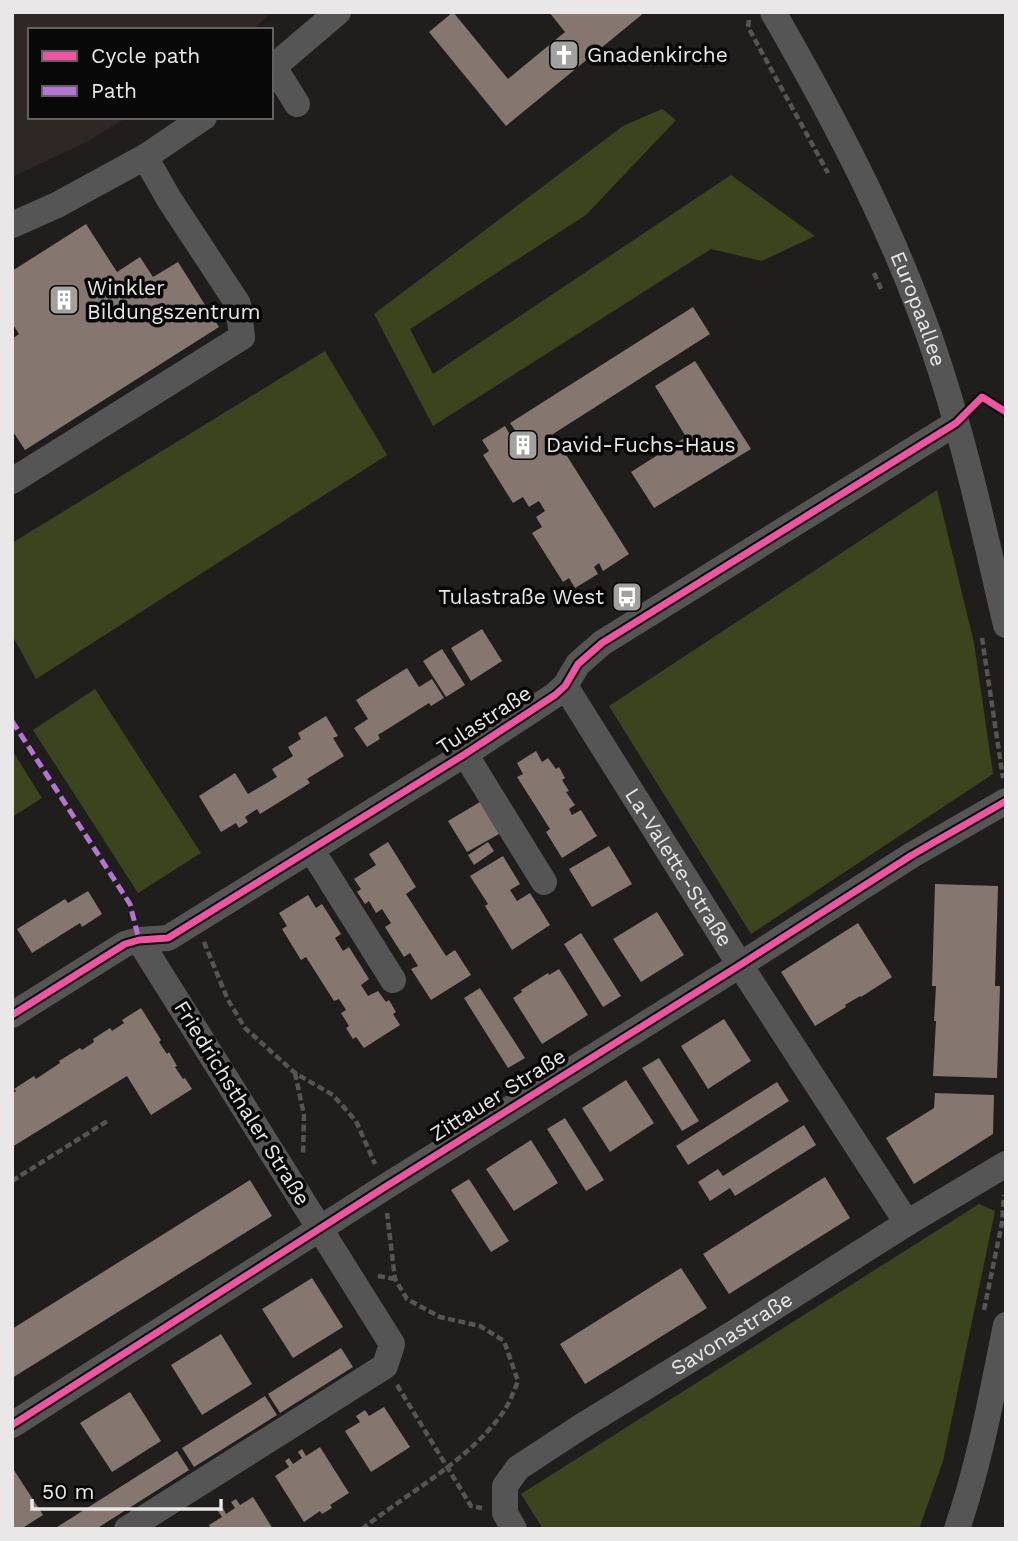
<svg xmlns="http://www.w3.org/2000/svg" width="1018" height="1541" viewBox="0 0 1018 1541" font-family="'Work Sans',sans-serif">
	<rect width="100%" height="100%" fill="#1f1e1d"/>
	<!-- built -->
	<path fill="#2e2724" d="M12,12h260l-19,18h-223v87h97l-38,24 -77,36z"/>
	<!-- green -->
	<path fill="#3c441e" d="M662,109l14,11 -90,95 -176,114 23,45 298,-199 84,61 -53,25 -51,-12 -278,177 -59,-112 249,-188z
		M325,351l62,104 -351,224 -24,-44v-92z
		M937,490l37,153 19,131 -242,160 -142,-228z
		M95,689l106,164 -63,40 -105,-163z
		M12,750l30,48 -30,19z
		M979,1204l16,7 -52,250 -24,68h-376l-22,-35z"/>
	<!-- building -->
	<path fill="#857770" d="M453,12l55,67 57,-47 -16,-20h96l-139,114 -77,-94z
		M86,224l31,48 23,-15 13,20 25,-15 41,65 -194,123 -13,-20v-91l7,-5 -7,-11v-52z
		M693,307l17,27 -157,100 76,120 -26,17 -4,-8 -5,4 4,7 -23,14 -6,-10 -6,4 -31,-49 10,-6 -6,-10 9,-6 -6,-10 -10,6 -6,-10 -10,6 -30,-48 6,-4 -7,-11 23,-14 4,7 6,-3 -5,-7z
		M695,361l56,88 -97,59 -23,-36 55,-35 -31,-51z
		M482,629l20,32 -31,20 -20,-33z
		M442,649l23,36 -19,12 -23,-36z
		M407,668l12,19 13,-8 12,19 -13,8 -2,-3 -51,32 2,4 -13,8 -13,-19 14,-9 -12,-19z
		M326,716l12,20 -5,2 11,18 -37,23 3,4 -50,31 -3,-5 -12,8 3,5 -9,6 -3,-5 -15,9 -22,-36 36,-23 13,21 29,-17 -5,-8 21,-13 -5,-9 13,-8 -3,-6z
		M536,751l6,11 6,-4 8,11 3,-2 6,11 -3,2 7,11 -3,1 9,13 -6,4 3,6 9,-5 16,26 -35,22 -16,-26 4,-3 -33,-52 6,-3 -6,-11z
		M480,802l19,32 -32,18 -19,-31z
		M388,842l28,45 -10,7 40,62 9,-6 16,25 -40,25 -20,-31 7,-3 -8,-13 -6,4 -19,-30 6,-4 -9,-14 -6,4 -7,-12 -4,3 -8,-12 4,-3 -7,-10 22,-14 -7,-11z
		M488,842l6,9 -20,14 -6,-10z
		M609,846l23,38 -40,23 -23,-38z
		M503,856l17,28 -10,6 7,11 13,-8 20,32 -38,25 -27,-44 3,-2 -18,-28z
		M935,884l63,2 -3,100h5l-3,92 -64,-2 3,-55h-2l2,-35h-4z
		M88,891l14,23 -20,13 -2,-4 -48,30 -15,-24 48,-30 3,4z
		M308,895l8,13 6,-4 19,30 -6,4 8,13 6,-4 20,32 -8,6 7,11 10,-5 8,11 3,-2 7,12 -3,2 7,11 -36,23 -8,-11 -3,2 -7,-11 3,-2 -8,-13 5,-3 -7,-11 -5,2 -28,-44 -5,3 -19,-31 5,-3 -8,-13z
		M657,912l27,43 -43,27 -28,-43z
		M858,923l34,54 -31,20 -1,-1 -15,9 1,2 -31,19 -34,-54z
		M581,933l40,63 -18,11 -39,-63z
		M559,969l29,46 -46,29 -29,-46 9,-6 -1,-2 27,-17 1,2z
		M480,988l45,70 -17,10 -44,-70z
		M141,1008l20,32 -2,2 8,12 2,-2 8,14 -2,1 8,12 2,-1 7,11 -41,26 -24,-39 -115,71v-53l4,-3 -2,-2 20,-13 2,3 24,-16 -1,-2 21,-13 2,2 12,-8 -1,-3 17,-11 2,3 12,-8 -2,-3z
		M724,1019l27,42 -43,28 -27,-43z
		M659,1058l40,63 -17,10 -40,-63z
		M626,1080l28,43 -44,29 -28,-44z
		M777,1082l12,19 -101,64 -12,-19z
		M935,1093l59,2 -1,39 -79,50 -28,-46 48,-30z
		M565,1118l39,62 -18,11 -39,-62z
		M804,1125l12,20 -81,51 -5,-8 -20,13 -12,-19 20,-13 5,7z
		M531,1140l27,43 -44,28 -28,-42z
		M825,1177l25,41 -121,76 -26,-40z
		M469,1179l40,62 -18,11 -40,-62z
		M250,1180l22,36 -260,162v-49z
		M681,1268l26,40 -122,76 -25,-40z
		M312,1278l31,49 -50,31 -31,-49z
		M221,1334l31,50 -50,31 -31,-50z
		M341,1348l12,19 -73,46 -12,-19z
		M130,1392l31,49 -49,31 -32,-49z
		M265,1396l12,19 -83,52 -12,-19z
		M384,1407l26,40 -39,25 -26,-41 15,-9 -4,-6 9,-6 4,6z
		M320,1447l29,46 -19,12 2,3 -10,6 -2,-3 -16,11 -29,-46 14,-9 -4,-6 4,-3 4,6 9,-6 -4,-6 4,-3 4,7z
		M177,1451l12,19 -93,59h-42z
		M12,1467l31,48 -22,14h-9z
		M253,1497l20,32h-62l-2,-4 13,-8 -4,-6 5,-3 3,6 9,-6 -4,-6 5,-3 4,6z"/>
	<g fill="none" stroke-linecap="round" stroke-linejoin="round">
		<!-- path -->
		<path stroke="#565554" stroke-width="4.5" stroke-dasharray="7 3.5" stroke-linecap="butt" d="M749,20l-1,7 80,146
			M874,273l8,18
			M982,638l21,140
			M204,942l24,58 17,28 50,45 38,22 23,26 19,43
			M295,1073l9,42 -1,41
			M12,1181l97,-61
			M378,1276l17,3
			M984,1310l18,-87 2,-28
			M397,1385l74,121 11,2
			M362,1529c47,-37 108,-69 142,-118 6,-9 10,-20 14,-30l-14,-40 -24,-15 -40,-9 -33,-18 -12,-20 -8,-66"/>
		<!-- minor -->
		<g stroke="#555" stroke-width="26">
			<path id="s1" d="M773,12c65,113 127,231 167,356 27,84 46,171 66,257"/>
			<path d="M274,67l23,37"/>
			<path d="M271,69l67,-57"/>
			<path d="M12,225l45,-20 88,-48 59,-40"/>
			<path d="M12,481l230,-144 -4,-33 -69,-105 -24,-42"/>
			<path id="s2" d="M565,686l175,279 167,258"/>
			<path d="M465,754l79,128"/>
			<path d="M311,849l82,131"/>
			<path d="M12,1015l113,-71 14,-4 29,-2 297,-184 90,-59 10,-9 13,-22 24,-21 354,-220"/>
			<path d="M12,1425l373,-238 355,-222 172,-110 94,-54"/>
			<path d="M127,1529l258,-163 7,-22 -253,-404"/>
			<path id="s3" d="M514,1529l-9,-16v-27l13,-18 64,-42 155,-95 170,-108 99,-59"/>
			<path d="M957,1529c23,-67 35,-135 49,-204"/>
		</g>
		<!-- quiet -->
		<path stroke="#b673d3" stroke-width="5" stroke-dasharray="10 5" stroke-linecap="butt" d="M12,721l118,183 9,36"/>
		<!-- cycleway casing -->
		<g stroke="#090808" stroke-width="11">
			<path id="cycleway" d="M12,1015l113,-71 14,-4 29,-2 297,-184 90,-59 10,-9 13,-22 24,-21 354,-220 26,-26 24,15
				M12,1425l373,-238 355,-222 172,-110 94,-54"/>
		</g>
		<!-- cycleway -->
		<use href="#cycleway" stroke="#f153a3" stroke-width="7"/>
	</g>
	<!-- icons -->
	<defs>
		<g id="church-square" transform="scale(1.575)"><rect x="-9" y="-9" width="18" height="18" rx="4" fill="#a2a1a0" stroke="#090808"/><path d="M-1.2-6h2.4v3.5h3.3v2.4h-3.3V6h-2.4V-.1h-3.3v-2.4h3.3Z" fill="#fff"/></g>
		<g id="building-square" transform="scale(1.575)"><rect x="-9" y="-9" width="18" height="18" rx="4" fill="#a2a1a0" stroke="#090808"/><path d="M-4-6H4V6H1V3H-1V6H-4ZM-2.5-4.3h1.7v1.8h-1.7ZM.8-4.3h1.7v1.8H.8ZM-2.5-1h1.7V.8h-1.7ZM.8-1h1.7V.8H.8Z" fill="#fff"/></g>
		<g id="bus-square" transform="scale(1.575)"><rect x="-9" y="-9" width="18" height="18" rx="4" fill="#a2a1a0" stroke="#090808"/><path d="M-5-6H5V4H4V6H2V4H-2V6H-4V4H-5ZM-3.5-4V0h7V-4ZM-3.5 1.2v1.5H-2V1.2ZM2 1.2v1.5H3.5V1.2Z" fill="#fff"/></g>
	</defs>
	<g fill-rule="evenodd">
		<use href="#church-square" x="564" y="55"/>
		<use href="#building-square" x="64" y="300"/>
		<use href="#building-square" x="523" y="445"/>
		<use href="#bus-square" x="627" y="597"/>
	</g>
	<g text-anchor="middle" stroke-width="7" stroke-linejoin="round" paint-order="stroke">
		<!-- poi labels -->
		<g font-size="21" fill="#e9e7e7" stroke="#090808" text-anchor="start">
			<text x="587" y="62">Gnadenkirche</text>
			<text x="87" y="295">Winkler<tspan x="87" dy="24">Bildungszentrum</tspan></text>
			<text x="546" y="452">David-Fuchs-Haus</text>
			<text x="604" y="604" text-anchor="end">Tulastraße West</text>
		</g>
		<!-- street labels -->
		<g font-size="21" fill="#e9e7e7" stroke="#090808">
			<text dy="7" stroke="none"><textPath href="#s1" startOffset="331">Europaallee</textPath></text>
			<text transform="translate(484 720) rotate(-33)" y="7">Tulastraße</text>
			<text dy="7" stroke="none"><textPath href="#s2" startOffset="214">La-Valette-Straße</textPath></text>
			<text transform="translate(498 1095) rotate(-32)" y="7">Zittauer Straße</text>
			<text transform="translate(242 1103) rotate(58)" y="7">Friedrichsthaler Straße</text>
			<text dy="7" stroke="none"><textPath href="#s3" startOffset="320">Savonastraße</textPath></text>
		</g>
	</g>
	<!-- border -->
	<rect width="1018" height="1541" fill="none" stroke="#e9e7e7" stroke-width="28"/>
	<!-- legend -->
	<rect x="28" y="28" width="245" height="91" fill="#090808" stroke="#636161" stroke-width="2"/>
	<rect x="42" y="51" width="35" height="10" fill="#f153a3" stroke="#636161" stroke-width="2"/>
	<text x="91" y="63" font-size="21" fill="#e9e7e7">Cycle path</text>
	<rect x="42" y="86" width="35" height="10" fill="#b673d3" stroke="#636161" stroke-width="2"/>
	<text x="91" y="98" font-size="21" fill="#e9e7e7">Path</text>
	<!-- scale -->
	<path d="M32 1499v10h189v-10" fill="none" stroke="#e9e7e7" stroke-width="3.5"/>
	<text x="42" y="1499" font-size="21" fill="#e9e7e7" stroke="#090808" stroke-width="5" paint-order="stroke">50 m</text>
</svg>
